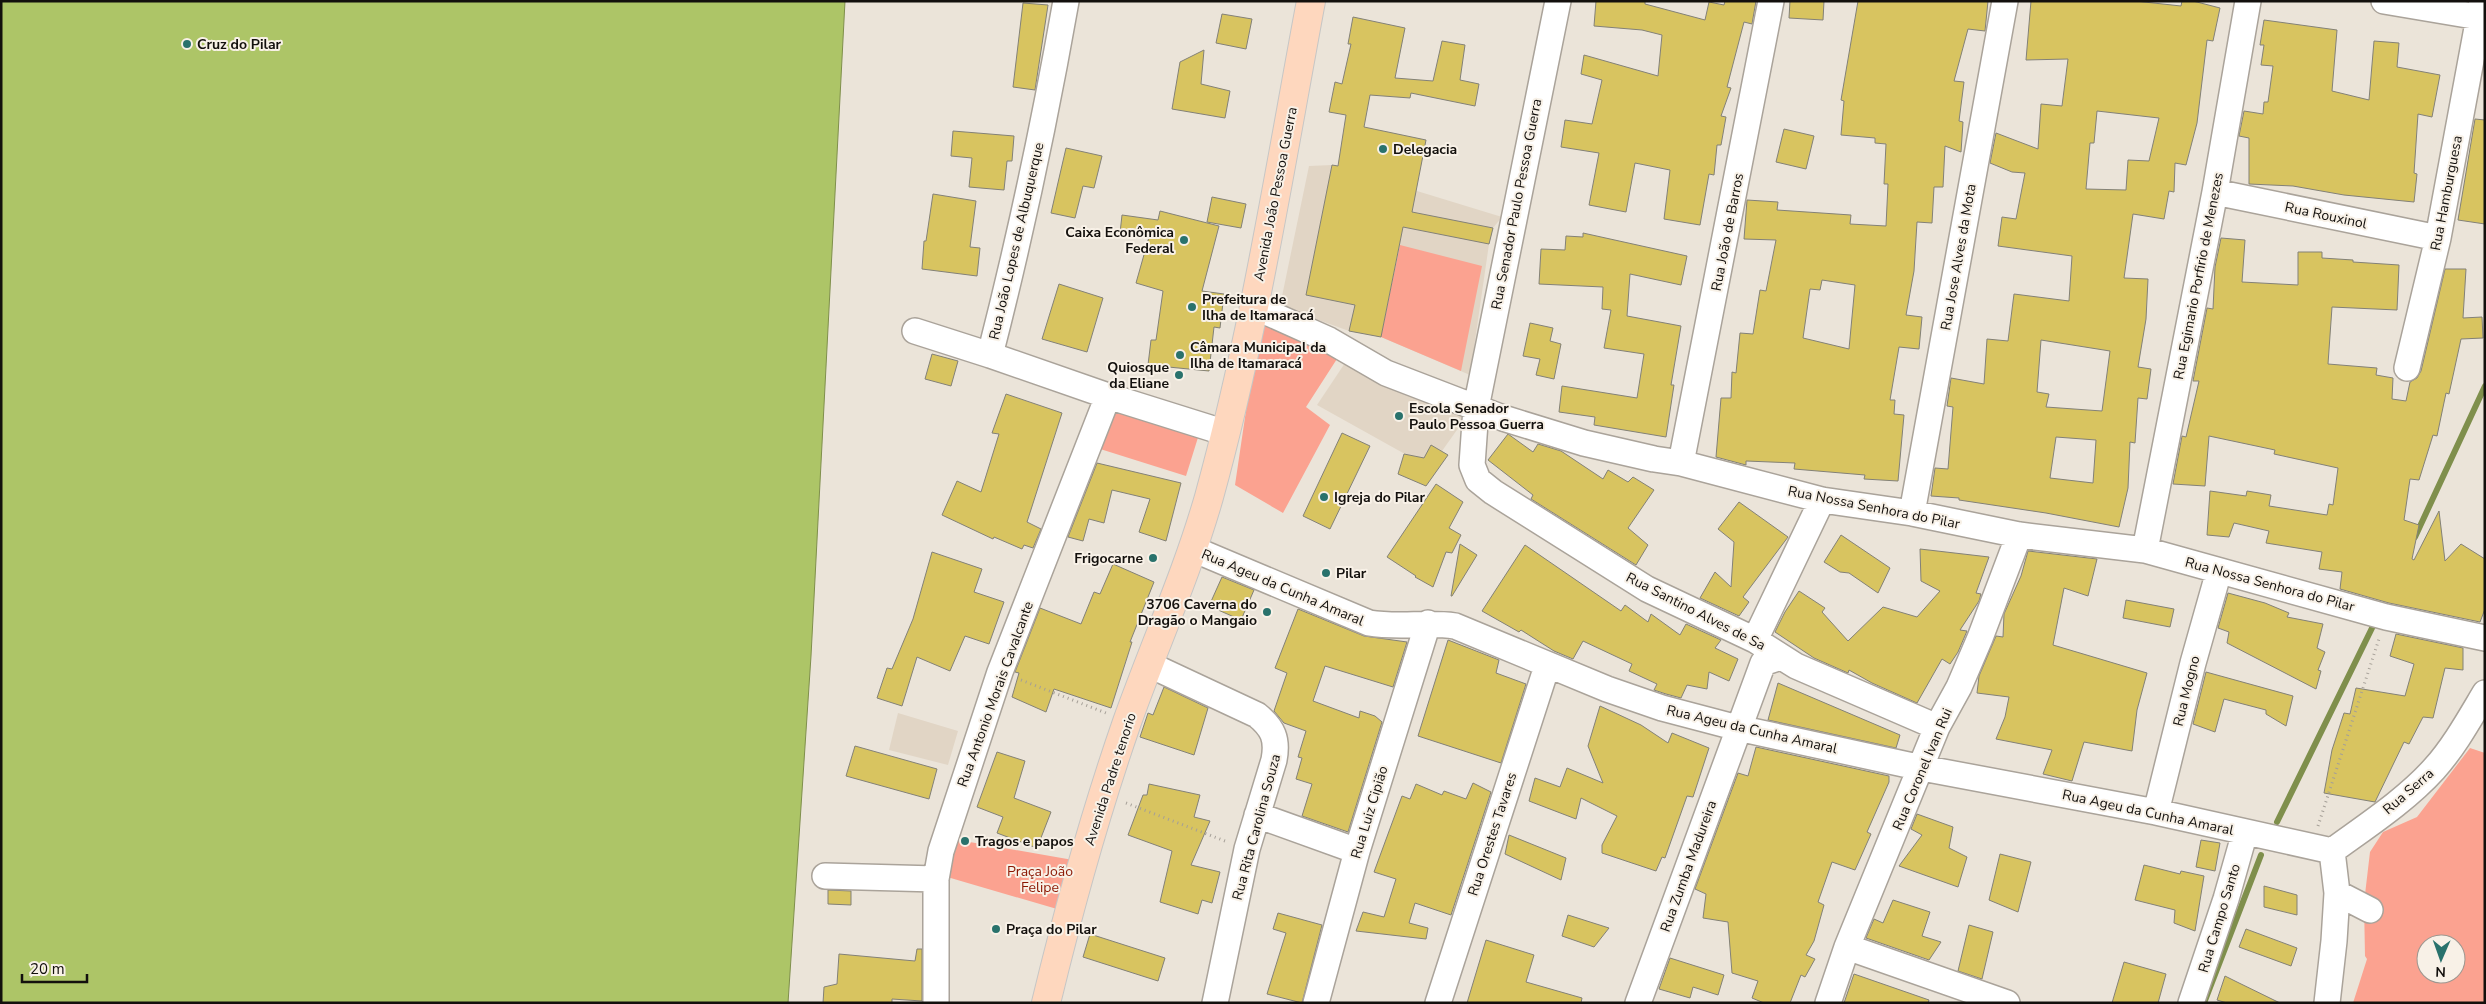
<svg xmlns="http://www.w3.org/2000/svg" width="2486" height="1004" viewBox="0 0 2486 1004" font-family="'Nunito Sans',sans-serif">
	<rect width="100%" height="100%" fill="#ebe4d9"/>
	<!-- built -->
	<path fill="#e1d5c5" d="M1332,165l170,52 -9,11 -4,16 -19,131 -89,-38 -32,-6 -69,-25 29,-140z
		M1353,351l113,41 -7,35 -29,41 -113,-63z
		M898,713l60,18 -10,34 -59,-15z"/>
	<!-- green -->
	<path fill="#fba290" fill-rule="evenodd" d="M1400,245l82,21 -21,105 -80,-34z
		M1260,316l84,32 -38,59 24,18 -47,88 -48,-28z
		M1111,403l89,28 -14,45 -89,-28z
		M2470,748l15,5v250h-132l14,-44 -2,-3 -1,-53 6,-51 13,-20 34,-15zM2426,944h30v30h-30z
		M947,838l126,22 -16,49 -120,-35z"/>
	<!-- water -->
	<path fill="#adc567" stroke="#7f8f4c" d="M1,1h844l-34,655 -23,347h-787z"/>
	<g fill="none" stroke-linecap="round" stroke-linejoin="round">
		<!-- stream -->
		<path stroke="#7f8f4c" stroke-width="6" d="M2415,537l70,-151
			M2277,822l97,-198
			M2204,1003l57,-148"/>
	</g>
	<!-- building -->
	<path fill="#d8c460" stroke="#838177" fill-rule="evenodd" d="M1596,1h49v3l60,16 4,-18 15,3 1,-4h31l-4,23 -8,-2 -17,65 4,1 -10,28 5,1 -5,28h-4l-3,30 -5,-1 -9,51 -36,-6 6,-49 -35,-7 -9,49 -37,-7 10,-52 -38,-6 4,-27 27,4 10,-44 -21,-6 3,-19 74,21 4,-41 -20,-5 -48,-4z
		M1790,1h34l-1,19 -34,-2z
		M1858,1h130l-3,30 -17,-2 -14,52 10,1 -5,39 4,1 -2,30 -16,-6 -2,41h-9l-2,36 -15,-1 -3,49 -8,44 16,2 -3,32 -20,-2 -9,53h5l-1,14 10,1 -6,66 -34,-2 1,-4 -71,-6 1,-6 -49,-2v4l-30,-8 5,-59h10l1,-26 4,1 4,-40 13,1 7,-44 6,1 10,-51 -32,-1 3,-39 31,2 -1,8 74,5 -1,9 36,2 2,-42h-4l2,-40 -11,-1v-5l-34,-3 3,-34 -3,-1zM1822,280l33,5 -6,64 -46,-11 7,-49 10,1z
		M2031,1h104l46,5 1,-5h11l27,7 -7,33 -6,-1 -10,83 -11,42 -11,-2 -1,29 -5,-1 -5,28 -31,-5 -9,64 24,1 -2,40 -8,48 13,2 -4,30 -9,-1 -3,45 -5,-1 -2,46 -9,39 -73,-14 -87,-13v-2l-28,-2 4,-28 13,1 5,-62 -6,-1 4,-28 33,6 3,-45 21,2 6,-47 55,7 3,-45 -74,-10 4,-29 14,2 9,-46 -13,-1 -22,-9 6,-30 42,16 3,-45 21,2 6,-47 -42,1zM2097,111l62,7 -10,43 -21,-1 -2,30 -40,-1 4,-46h4zM2041,340l69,11 -8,60 -56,-4 3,-13 -12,-2zM2056,437l40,3 -3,43 -43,-5z
		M1023,3l25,2 -13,85 -22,-3z
		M1222,14l30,5 -6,30 -30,-6z
		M1353,17l52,11 -10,50 38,3 9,-40 23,4 -5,35 19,4 -4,22 -64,-13 -1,5 -40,-3 -6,32 62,13 -14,72 81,16 -4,16 -86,-17 -22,110 -32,-6 6,-26 -49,-10 26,-130 6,1 8,-51 -17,-3 6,-30 7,2 9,-40h-3z
		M2264,20l73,10 -5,61 37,9 5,-59 25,2 -2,24 43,8 -8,42 -14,-3 -4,59 3,1 -3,28 -70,-7 -51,-9 -44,-2v-46l-10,-2 5,-25 19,3 1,-12h4l5,-36 -12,-1 3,-20h-4z
		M1204,50l-3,34 29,7 -5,27 -53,-9 8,-47z
		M2475,119l10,1v104l-27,-4z
		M1784,129l30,7 -8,33 -30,-7z
		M953,131l61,5 -2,25h-5l-3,29 -35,-3 3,-29 -21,-2z
		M1066,148l36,8 -8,32 -11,-2 -8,32 -24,-5z
		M933,194l43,7 -6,46 10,1 -3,28 -55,-7 2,-28h2z
		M1212,197l34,7 -5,24 -34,-6z
		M1160,211l59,15 -17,65 22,3 -4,34 -6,-1 -5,44 -61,-6 3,-25h5l7,-49 -27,-8 13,-46 -29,-4 2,-18 36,5z
		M1583,233l104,23 -6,29 -51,-11 -3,42 54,10 -10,59h3l-8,52 -72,-12 1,-8 -36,-5 3,-26 75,12 7,-44 -40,-6 7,-38 -9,-1 1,-22 -64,-3 2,-35 24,1 1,-14 17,1z
		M2221,238l24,2 -3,42 56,3v-33h24v6l31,2v2l46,3 -2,45 -65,-3 -4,57 49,4 -1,7 17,3 -1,21 14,2 4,-19 7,-4 4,-7 24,-102h21l-3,49 19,-1 1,21 -22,1 -12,55 -3,-1 -9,43 -4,-1 -14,45 -9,-1 -6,41 15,5 -7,34 2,1 25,-49 6,50 16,-17 24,15v50l-5,13 -91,-19 -49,-14 2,-17 -23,-3 3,-17 -56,-9 3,-12 -35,-8 -5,14 -22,-2 3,-44 36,5 1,-5 24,4 -2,11 58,9 2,-11 4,1 5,-37 -64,-14 1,-4 -66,-14 -4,50 -32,-2 9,-48 4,1 13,-56h-6l14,-73 6,1 2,-42z
		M1059,284l44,14 -16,54 -45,-13z
		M1530,323l23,5 -3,13 11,3 -7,35 -18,-4 4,-16 -17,-3z
		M932,354l26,7 -7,25 -26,-7z
		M1006,394l56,19 -35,109 14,7 -8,19 -9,-3 -2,4 -28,-12 -1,2 -51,-24 15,-34 24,11 18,-58 -7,-1z
		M1342,433l28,13 -40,83 -27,-13z
		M1508,434l25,18 5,-8 23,7 42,28 5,-9 20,12 5,-5 21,13 -26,38 20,17 -12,20 -105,-66 2,-4 -45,-35z
		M1431,445l17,10 -22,31 -28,-12 6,-20 20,4z
		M1097,463l84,20 -15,58 -27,-9 11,-33 -38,-9 -8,33 -15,-4 -6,22 -15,-4z
		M1436,484l27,18 -14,26 12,7 -9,18 -6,-1 -13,35 -18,-10 1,-1 -29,-19z
		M1739,502l49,35 -45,60 6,5 -10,14 -39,-18 15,-26 16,15 3,-45 -16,-13z
		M1841,535l49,33 -12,25 -29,-20 -9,-1 -16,-10z
		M1460,544l17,11 -25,41h-1z
		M1525,545l96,66 4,-6 23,17 3,-8 29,21 6,-11 35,16 -6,8 23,11 -9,22 -20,-9 -2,17 -20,-4 -6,13 -15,-4 -12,-4 3,-6 -28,-13 3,-7 -49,-23 -10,18 -19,-8 -33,-21 -2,2 -37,-21z
		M1920,549l69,8 -13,36 5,1 -2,7 -19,29 7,1 -9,21 -8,12 -8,-5 -25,44 -45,-20 -23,-13 -1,3 -34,-15 -39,-26 10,-20 14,-21 26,17 -3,4 26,29 35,-34 34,10 23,-26 -19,-10z
		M2028,551l69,8 -9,37 -24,-8 -11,57 94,28 -10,37 -5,41 -48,-9 -12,39 -29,-7 9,-24 -56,-11 9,-22 4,-20 -32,-4 2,-17 17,-40 7,1 1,-23 17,-38z
		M932,552l50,17 -8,23 30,10 -15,42 -24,-8 -15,35 -33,-14 -15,49 -25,-8 10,-30 5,1 21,-50z
		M1113,564l41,18 -24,60h2l-21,66 -57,-19 -8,23 -34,-15 7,-24 -4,-1 25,-64 41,16 13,-32 6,2z
		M1222,577l32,13 -13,30 -32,-14z
		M2228,593l37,10 24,10 -2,4 36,7 -6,24 8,4 -7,18 3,1 -5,18 -89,-46 2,-11 -11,-4z
		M2126,600l48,9 -4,18 -47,-9z
		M1298,609l66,27 43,6 -14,45 -68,-21 -12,35 46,17 1,-7 15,5 7,6 -34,110 -46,-16 10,-32 -16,-5 6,-21 -4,-1 8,-26 -22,-8 -10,-12 13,-38 -12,-5z
		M2396,634l67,14v22l-18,-2 -12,50 -10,-1 -14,27 -5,-2 -29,60 -51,-9 8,-43 12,-37 6,1 6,-26 49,8 9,-32 -24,-8z
		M1448,640l51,20 -3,13 30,11 -25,79 -83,-27z
		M2206,672l87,24 -7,30 -20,-12v-4l-42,-11 -9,33 -22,-8z
		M1778,683l122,52 -4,13 -128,-28z
		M1164,687l44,21 -14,47 -54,-18 8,-24 5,2z
		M1600,706l41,19 27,18 4,-10 37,15 -16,49 -6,-1 -22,62 -3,-1 -6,14 -54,-18v-8l15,-29 -36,-18 -5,21 -47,-18 6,-23 25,9 7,-19 36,15 -15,-37z
		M855,746l82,23 -8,30 -83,-23z
		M1756,747l133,29v6l-22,50 4,2 -16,36 -23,-8 -14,40 6,3 -10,36 -8,14 9,4 -10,18 -4,-2 -11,28h-26l-12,-5 6,-17 -26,-8 -4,-51 -25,-4 3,-24 -11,-5 43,-116 10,3z
		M997,752l28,9 -11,37 37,14 -14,36 -40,-15 6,-16 -26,-10z
		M1473,783l18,9 -40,123 -36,-12 -6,20 19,5 -2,11 -70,-8 7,-19 21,5 12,-38 -22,-7 28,-76 8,3 6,-15 26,11 2,-4 22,8z
		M1149,784l51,11 -6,22 16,4 -19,44 29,7 -8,31 -10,-3 -4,14 -38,-12 12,-51 -44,-16 15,-40h4z
		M1917,814l36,13 -4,21 18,9 -9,30 -59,-21 23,-31 -11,-6z
		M1509,835l57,23 -5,22 -56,-26z
		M2201,840l19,3 -5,28 -19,-4z
		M2000,854l31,8 -13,50 -29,-12z
		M2144,865l36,9 1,-3 23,5 -9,55 -21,-8 1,-13 -40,-10z
		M2264,886l33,9v20l-33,-8z
		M828,890l23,1v14l-23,-1z
		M1893,900l37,12 -8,24 19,6 -12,18 -63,-22 8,-19 9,4z
		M1278,913l44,12 -20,78 -35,-9 19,-61 -13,-4z
		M1568,915l41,13 -15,19 -32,-11z
		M1969,925l24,7 -11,47 -24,-8z
		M2246,929l51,19 -6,18 -52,-19z
		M1090,934l75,24 -7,23 -75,-24z
		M1486,940l48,15 -8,27 56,16 -1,5h-114z
		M917,949h5v52l-30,-2v4h-69l1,-16 13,-3 2,-30 76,7z
		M1670,958l54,17 -6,20 -25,-8 -3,11 -31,-9z
		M2124,962l42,12 -8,29h-46z
		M1854,974l75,26 -1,3h-84z
		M2225,976l12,6 43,21h-53l-10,-3z"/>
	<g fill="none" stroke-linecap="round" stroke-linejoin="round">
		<!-- minor casing -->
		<g stroke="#aaa39a" stroke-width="28">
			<path id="minor" d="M1066,1c-21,119 -46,237 -76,354l118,41 118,37
				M1558,1l-82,407 -4,57 6,15 15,12 154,97 108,51 41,26 141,61
				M2384,1l101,17
				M2215,192l223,46
				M1253,306l76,34 57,33 117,45 81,25 70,16 27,4 141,37 90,13 107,22 126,15 241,67 99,21
				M915,331l75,24
				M2407,368l31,-130 44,-237
				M1681,463l90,-462
				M1912,513l93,-512
				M1193,549l176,74c29,5 57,-1 86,3l152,63 55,19 76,20 184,40 234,44 176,39
				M2145,550l70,-358 33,-191
				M1755,640l67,-140
				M1150,665l107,50c16,13 21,24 17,45l-27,89 -32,154
				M2156,812l37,-149 26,-92
				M1257,815l100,36
				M2332,851c34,-25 73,-50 102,-82 20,-22 36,-51 51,-76
				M825,876l111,3
				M2337,893l33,17
				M1847,947l160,56
				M936,1003v-124l5,-28 59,-179 108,-276
				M1316,1003l41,-152 71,-228
				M1438,1003l109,-337
				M1638,1003l125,-340 18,-6
				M1828,1003l19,-56 90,-220 22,-40 21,-49 39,-103
				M2191,1003l35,-104 19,-67
				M2327,1003l7,-62 3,-48 -5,-42"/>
		</g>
		<!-- major casing -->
		<g stroke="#c6c6c5" stroke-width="30">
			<path id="major" d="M1046,1003c23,-95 49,-189 81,-281 27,-76 60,-148 82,-225 45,-163 71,-330 102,-496"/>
		</g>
		<!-- path -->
		<path stroke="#a59f97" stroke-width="3" stroke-dasharray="1 4" stroke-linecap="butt" d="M1021,680l85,33
			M1126,803l99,38
			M2318,826l61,-187"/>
		<!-- minor -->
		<use href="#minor" stroke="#fff" stroke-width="25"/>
		<!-- major -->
		<use href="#major" stroke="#fed7be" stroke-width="28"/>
	</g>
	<!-- markers -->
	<g fill="#29726c" stroke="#f8f1e7" stroke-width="2">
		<circle cx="187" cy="44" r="5"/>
		<circle cx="1383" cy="149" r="5"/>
		<circle cx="1184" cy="240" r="5"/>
		<circle cx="1192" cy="307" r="5"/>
		<circle cx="1180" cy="355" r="5"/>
		<circle cx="1179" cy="375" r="5"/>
		<circle cx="1399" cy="416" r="5"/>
		<circle cx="1324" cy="497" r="5"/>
		<circle cx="1153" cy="558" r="5"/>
		<circle cx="1326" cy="573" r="5"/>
		<circle cx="1267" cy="612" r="5"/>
		<circle cx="965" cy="841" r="5"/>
		<circle cx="996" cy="929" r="5"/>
	</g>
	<g text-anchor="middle" stroke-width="4" stroke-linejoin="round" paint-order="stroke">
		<!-- poi labels -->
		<g font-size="14" font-weight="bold" fill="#13100d" stroke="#f8f1e7" text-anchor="start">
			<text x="197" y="49">Cruz do Pilar</text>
			<text x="1393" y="154">Delegacia</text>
			<text x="1174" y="237" text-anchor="end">Caixa Econômica<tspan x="1174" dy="16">Federal</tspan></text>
			<text x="1202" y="304">Prefeitura de<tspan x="1202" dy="16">Ilha de Itamaracá</tspan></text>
			<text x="1190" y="352">Câmara Municipal da<tspan x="1190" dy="16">Ilha de Itamaracá</tspan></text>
			<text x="1169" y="372" text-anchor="end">Quiosque<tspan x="1169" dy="16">da Eliane</tspan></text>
			<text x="1409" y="413">Escola Senador<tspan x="1409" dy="16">Paulo Pessoa Guerra</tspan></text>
			<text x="1334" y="502">Igreja do Pilar</text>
			<text x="1143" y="563" text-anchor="end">Frigocarne</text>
			<text x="1336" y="578">Pilar</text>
			<text x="1257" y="609" text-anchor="end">3706 Caverna do<tspan x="1257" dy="16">Dragão o Mangaio</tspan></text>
			<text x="975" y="846">Tragos e papos</text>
			<text x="1006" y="934">Praça do Pilar</text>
		</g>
		<!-- street labels -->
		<g font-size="14" fill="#13100d" stroke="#f8f1e7">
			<text transform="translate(2446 193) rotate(-79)" y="5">Rua Hamburguesa</text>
			<text transform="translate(1275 194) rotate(-79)" y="5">Avenida João Pessoa Guerra</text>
			<text transform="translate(1516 204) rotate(-79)" y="5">Rua Senador Paulo Pessoa Guerra</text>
			<text transform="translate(2326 215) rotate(12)" y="5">Rua Rouxinol</text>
			<text transform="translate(1727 232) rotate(-79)" y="5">Rua João de Barros</text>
			<text transform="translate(1016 241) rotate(-77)" y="5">Rua João Lopes de Albuquerque</text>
			<text transform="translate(1958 257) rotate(-80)" y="5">Rua Jose Alves da Mota</text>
			<text transform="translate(2198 276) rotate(-79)" y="5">Rua Egimario Porfirio de Menezes</text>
			<text transform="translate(1874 507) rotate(11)" y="5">Rua Nossa Senhora do Pilar</text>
			<text transform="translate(2270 584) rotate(15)" y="5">Rua Nossa Senhora do Pilar</text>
			<text transform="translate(1283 587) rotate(23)" y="5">Rua Ageu da Cunha Amaral</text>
			<text transform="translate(1696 611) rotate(27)" y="5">Rua Santino Alves de Sa</text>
			<text transform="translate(2186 691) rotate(-76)" y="5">Rua Mogno</text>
			<text transform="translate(995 694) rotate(-70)" y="5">Rua Antonio Morais Cavalcante</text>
			<text transform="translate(1752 729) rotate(13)" y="5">Rua Ageu da Cunha Amaral</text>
			<text transform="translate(1922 769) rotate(-67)" y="5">Rua Coronel Ivan Rui</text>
			<text transform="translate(1110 779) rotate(-72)" y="5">Avenida Padre tenorio</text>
			<text transform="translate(2408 791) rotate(-41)" y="5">Rua Serra</text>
			<text transform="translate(1369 812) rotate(-73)" y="5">Rua Luiz Cipião</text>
			<text transform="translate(2148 812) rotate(12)" y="5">Rua Ageu da Cunha Amaral</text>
			<text transform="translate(1256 827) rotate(-75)" y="5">Rua Rita Carolina Souza</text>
			<text transform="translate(1492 834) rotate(-72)" y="5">Rua Orestes Tavares</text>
			<text transform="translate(1688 866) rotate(-70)" y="5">Rua Zumba Madureira</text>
			<text transform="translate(2219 918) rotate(-73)" y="5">Rua Campo Santo</text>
		</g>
		<!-- park labels -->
		<g font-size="14" fill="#8b1703" stroke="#f8f1e7">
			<text x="1040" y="876">Praça João<tspan x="1040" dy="16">Felipe</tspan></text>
		</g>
	</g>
	<!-- border -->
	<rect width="2486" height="1004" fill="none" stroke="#13100d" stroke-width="5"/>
	<!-- north arrow -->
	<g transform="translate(2441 959) rotate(182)"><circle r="24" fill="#f8f1e7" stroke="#9c9790"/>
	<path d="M0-4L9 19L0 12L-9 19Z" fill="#29726c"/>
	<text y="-8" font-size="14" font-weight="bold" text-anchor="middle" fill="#13100d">N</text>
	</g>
	<!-- scale -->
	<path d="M22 974v8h65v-8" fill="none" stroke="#13100d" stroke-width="2.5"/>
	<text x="30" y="974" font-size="15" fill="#13100d" stroke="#f8f1e7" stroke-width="4" paint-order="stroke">20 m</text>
</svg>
